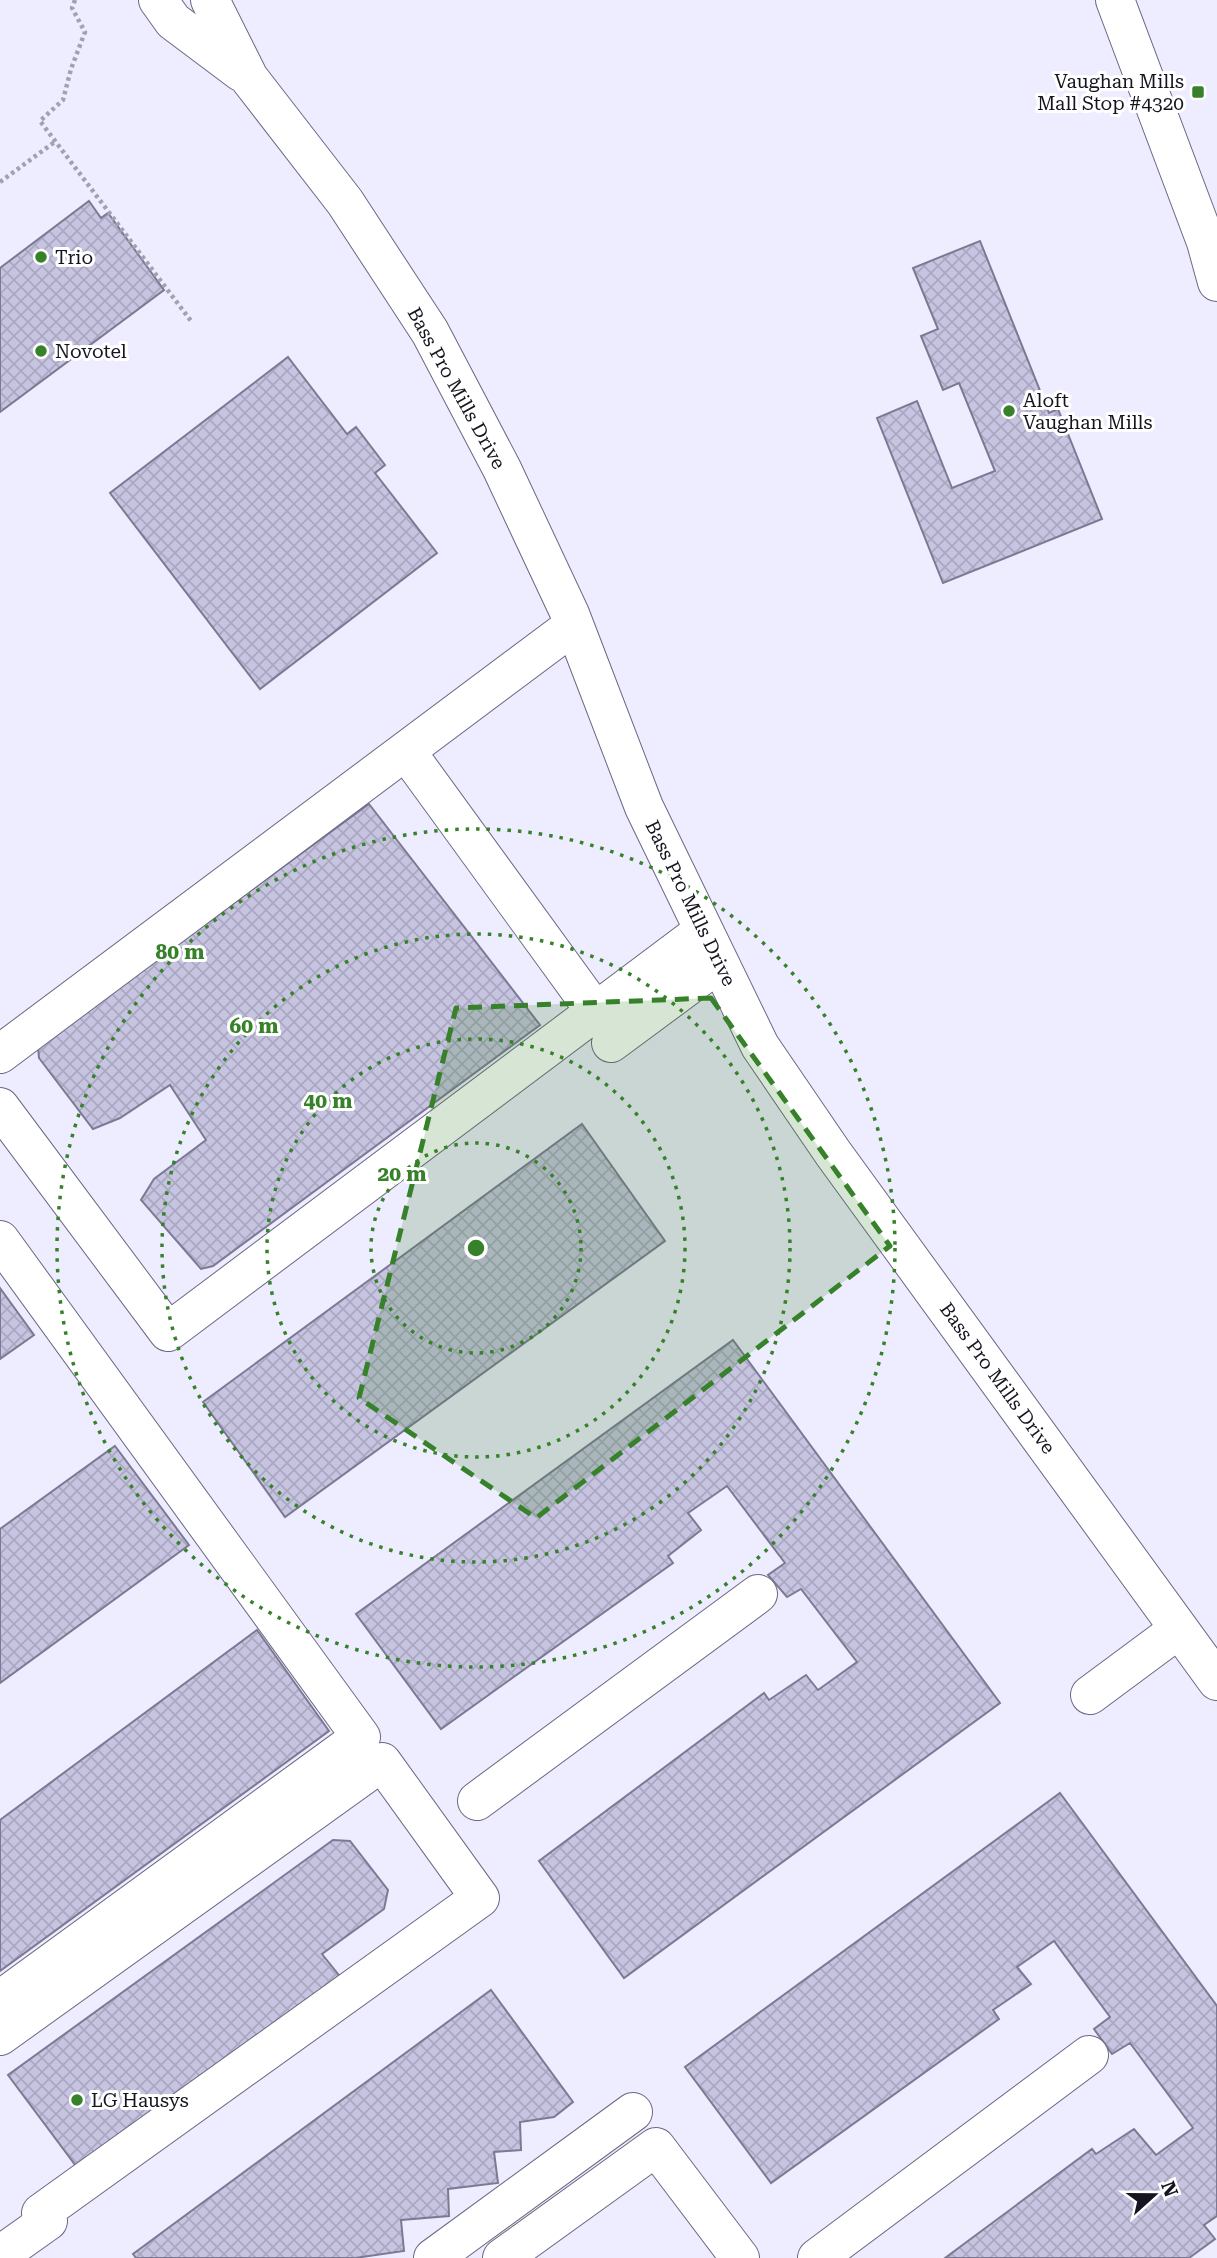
<svg xmlns="http://www.w3.org/2000/svg" width="1217" height="2258" viewBox="0 0 1217 2258" font-family="'Roboto Serif',serif">
	<defs>
		<pattern id="building-cross-hatch" width="8" height="8" patternUnits="userSpaceOnUse" patternTransform="scale(1.75)"><rect width="8" height="8" fill="#c7c4e1"/><path d="M0 0l8 8M0 8l8-8" fill="none" stroke="#aaa8c1"/></pattern>
	</defs>
	<rect width="100%" height="100%" fill="#eeecff"/>
	<!-- building -->
	<path fill="url(#building-cross-hatch)" stroke="#7c7994" stroke-width="2" d="M89,201l12,17 7,-5 56,77 -164,122v-144z
		M980,241l69,172 9,-4 44,110 -159,64 -66,-165 40,-17 35,87 43,-17 -36,-88 -16,7 -22,-54 17,-7 -25,-61z
		M288,357l59,77 9,-7 29,38 -10,8 62,80 -177,136 -150,-196z
		M369,804l171,221 -327,241 -12,3 -60,-69 13,-21 52,-39 -36,-55 -50,33 -27,11 -54,-71 -1,-12z
		M582,1124l83,117 -380,276 -82,-115z
		M0,1288l34,47 -34,24z
		M733,1340l267,363 -376,275 -85,-117 225,-168 5,7 37,-25 12,15 39,-28 -56,-73 -14,8 -19,-22 17,-12 -58,-77 -39,27 13,17 -33,26 5,7 -232,166 -85,-115z
		M115,1446l74,99 -189,138v-154z
		M257,1630l72,101 -329,240v-151z
		M1060,1793l157,213v210l-13,9 11,14 -26,19h-244l147,-109 4,5 38,-25 22,26 37,-27 -63,-85 -18,11 -18,-25 16,-12 -56,-76 -37,26 14,17 -38,26 6,9 -228,164 -86,-116z
		M333,1840l17,1 38,49 -4,19 -62,45 20,25 -263,191 -71,-95z
		M491,1990l82,112 -19,15 -34,5 1,28 -27,2 4,31 -50,6 1,27 -48,4 3,31 -49,7h-219l-3,-4z"/>
	<g fill="none" stroke-linecap="round" stroke-linejoin="round">
		<!-- minor casing -->
		<g stroke="#6b6882" stroke-width="40">
			<path id="minor" d="M158,0l15,21 68,51
				M210,0l39,78 96,124 85,130 72,137 68,145 74,193 116,239 73,107 384,528
				M1115,0l91,242 11,40
				M406,751l189,260
				M611,1043l108,-80
				M0,1054l574,-429
				M0,1107l168,225 535,-401
				M0,1240l361,497 -361,263
				M1090,1695l89,-66
				M477,1801l281,-207
				M0,2036l382,-274 98,136 -439,315
				M0,2255l48,-34
				M433,2258l200,-146
				M502,2258l154,-111 84,111
				M817,2258l272,-203"/>
		</g>
		<!-- path -->
		<path stroke="#a3a1b1" stroke-width="4.5" stroke-dasharray="3.5 3.5" stroke-linecap="butt" d="M75,0l-3,8 13,24 -14,37 -8,31 -23,21 151,200
			M0,182l56,-41"/>
		<!-- minor -->
		<use href="#minor" stroke="#fff" stroke-width="38"/>
	</g>
	<!-- marked area -->
	<path fill="#368129" fill-opacity="0.2" stroke="#368129" stroke-width="5" stroke-dasharray="14 9" stroke-linejoin="round" d="M711,998l179,248 -354,272 -177,-120 97,-390z"/>
	<!-- distance rings -->
	<g fill="none" stroke="#368129" stroke-width="3.5" stroke-dasharray="3.5 7">
		<circle cx="476" cy="1248" r="105"/>
		<circle cx="476" cy="1248" r="209"/>
		<circle cx="476" cy="1248" r="314"/>
		<circle cx="476" cy="1248" r="419"/>
	</g>
	<!-- markers -->
	<g fill="#368129" stroke="#fff" stroke-width="2.5">
		<rect x="1191" y="85" width="14" height="14" rx="3.5"/>
		<circle cx="41" cy="257" r="7"/>
		<circle cx="41" cy="351" r="7"/>
		<circle cx="1009" cy="411" r="7"/>
		<circle cx="77" cy="2100" r="7"/>
	</g>
	<g text-anchor="middle" stroke-width="6" stroke-linejoin="round" paint-order="stroke">
		<!-- poi labels -->
		<g font-size="19" fill="#16141e" stroke="#fff" text-anchor="start">
			<text x="1184" y="88" text-anchor="end">Vaughan Mills<tspan x="1184" dy="22">Mall Stop #4320</tspan></text>
			<text x="55" y="264">Trio</text>
			<text x="55" y="358">Novotel</text>
			<text x="1023" y="407">Aloft<tspan x="1023" dy="22">Vaughan Mills</tspan></text>
			<text x="91" y="2107">LG Hausys</text>
		</g>
		<!-- street labels -->
		<g font-size="19" fill="#16141e" stroke="#fff">
			<text transform="translate(457 388) rotate(61)" y="7">Bass Pro Mills Drive</text>
			<text transform="translate(691 903) rotate(64)" y="7">Bass Pro Mills Drive</text>
			<text transform="translate(998 1378) rotate(54)" y="7">Bass Pro Mills Drive</text>
		</g>
	</g>
	<circle cx="476" cy="1248" r="10" fill="#368129" stroke="#fff" stroke-width="3.5"/>
	<g font-size="21" text-anchor="middle" font-weight="bold" fill="#368129" stroke="#fff" stroke-width="6" stroke-linejoin="round" paint-order="stroke">
		<text x="180" y="959">80 m</text>
		<text x="254" y="1033">60 m</text>
		<text x="328" y="1108">40 m</text>
		<text x="402" y="1181">20 m</text>
	</g>
	<!-- north arrow -->
	<g transform="translate(1154 2195) rotate(69)" stroke="#ffffff" stroke-width="5" paint-order="stroke">
	<path d="M0-5L12 26L0 18L-12 26Z" fill="#16141e"/>
	<text y="-10" font-size="19" font-weight="bold" text-anchor="middle" fill="#16141e">N</text>
	</g>
</svg>
